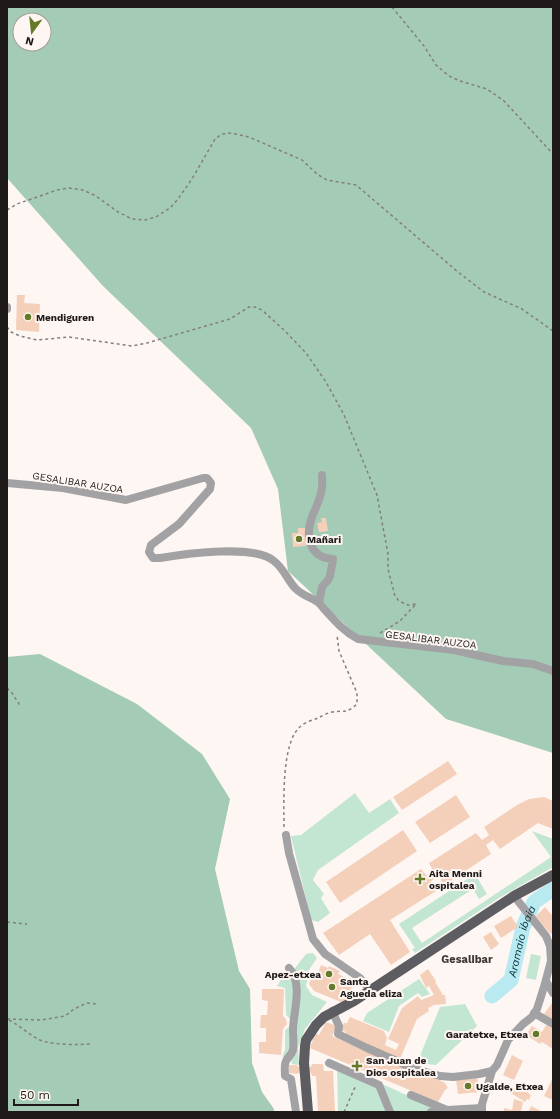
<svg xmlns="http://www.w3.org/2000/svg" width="560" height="1119" viewBox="0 0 560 1119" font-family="'Work Sans',sans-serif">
	<rect width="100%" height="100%" fill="#fef6f2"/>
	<!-- green -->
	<path fill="#c3e6d3" d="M355,793l14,20 21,-14 9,14 -81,57 -5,10 11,14 -3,4 9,15 -12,9 -7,-2 -20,-84 10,-1z
		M532,831l21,8v28l-54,31 -84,55 -3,-4 3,-1 -16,-24 76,-50 12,20 -8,5 -6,-10 -61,39 10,15 129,-86z
		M313,953l4,5 -12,18 3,1 -2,9 6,9 15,7 -22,27 -7,19 1,17 -7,-1 -2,-8 -8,1 3,-7v-20l7,-5v-4l-6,-6 -1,-27 -8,-2 9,-14h6l14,-18z
		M531,954l10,2 -5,24 -10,-2z
		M419,979l11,15 -8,3 -4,-4 -19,13 -10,26 -26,-11 4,-8z
		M465,1004l12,22 -41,39 -19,-2 23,-56z
		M337,1063l106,49h-105z"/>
	<!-- forest -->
	<path fill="#a3cbb6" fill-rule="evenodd" d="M7,7h546v746l-107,-34 -158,-148 -10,-82 -27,-61 -148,-142 -96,-108zM20,20h24v24h-24z
		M40,654l97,50 65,50 28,45 -15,70 24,102 11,18 2,74 10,29 12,17v3h-267v-455z"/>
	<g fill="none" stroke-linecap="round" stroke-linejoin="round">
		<!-- river -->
		<path stroke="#b9eaf1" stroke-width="15" id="s1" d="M492,996l19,-16 12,-53 11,-25 19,-13"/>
	</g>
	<!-- building -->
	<path fill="#f4d0ba" d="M17,295h8l-1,8 16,1 -1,28 -23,-2z
		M321,518h5l2,13 -9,1 -2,-9 5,-1z
		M298,528h7l1,18 -13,1 -1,-14h6z
		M448,761l9,13 -55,36 -9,-13z
		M456,795l14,22 -40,26 -15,-21z
		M544,797l9,4v28l-15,-6 -38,26 -7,-9 -7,5 5,9 -47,31 -5,-9 -8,5 5,10 -46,29 20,32 -19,13 -21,-31 -31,21 -16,-22 98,-64 6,7 7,-4 -5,-9 47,-30 6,7 7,-5 -5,-8 33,-22 12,-6z
		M403,830l14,21 -77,52 -14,-21z
		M545,907l7,8 1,-1v18l-2,2 -16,-17z
		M511,916l7,11 -17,11 -7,-12z
		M491,932l8,12 -8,6 -8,-13z
		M321,965l7,3 1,-2 11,5 -2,3 16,8 -7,17 -6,3 -27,-11 -5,-7 3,-7 8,-1 -2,-3z
		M428,969l8,12 -1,1 8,13h2l1,9 -12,1 -6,3 1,3 -12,8 -17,40 -55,-24 1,-3 -5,-2 3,-7h3l3,-6 34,14 3,7 -2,7 11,5 3,-6 -11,-5 14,-31 16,-12 3,4 13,-5 -5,-9 -3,2 -6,-13z
		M262,989h22l-1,27 3,3 1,5 -4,5 -2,26 -22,-2v-11h7v-14h-6l1,-13h6l1,-14 -6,-1z
		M552,1003h1v17l-9,-6z
		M326,1022l11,4 -5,10 90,40 11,1 12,6 3,5 -3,2 -7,12 -128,-54 5,-15 4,2z
		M546,1025l5,3 1,-2 1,1v22l-11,-7 -2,2 -14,-9 6,-9 10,6z
		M512,1055l11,6 -9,19 -11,-5z
		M312,1064h11l1,7h9l2,41h-17l-2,-36h-4l-1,-3h-13l-1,1 -8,-1v-8h8l1,2h13z
		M477,1077l3,15 -22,2 -2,-14z
		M553,1077v23l-9,-4z
		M516,1085l15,10 -2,5 -2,-1 -2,3 -14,-9z
		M514,1099l9,3 -2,9 -17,1v-4l8,2z
		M531,1106l12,6h-15z"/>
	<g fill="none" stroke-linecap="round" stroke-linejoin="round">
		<!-- path -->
		<path stroke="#847f7c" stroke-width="1.5" stroke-dasharray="3 3" stroke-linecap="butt" d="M392,7l32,39 12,19 13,11 11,5 27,8 17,12 49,53
			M7,210l10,-6 40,-14 12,-2 14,2 13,6 22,16 14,7 13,1 11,-3 14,-9 8,-9 14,-20 23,-40 7,-5 9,-1 18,4 53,23 15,14 10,6 29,5 102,87 26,20 38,17 31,22
			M7,327l4,5 9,4 17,4 32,-3 63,9 15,-3 83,-24 19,-12h6l7,3 23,21 21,22 20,29 18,33 33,80 11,59v15l7,27 4,5 9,4 8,-1
			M380,633l20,-12 16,-17
			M7,688l5,5 9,14
			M284,827c0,-24 -3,-86 17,-101 4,-4 12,-6 17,-8 4,-2 9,-5 14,-6 13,-2 14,2 25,-8v-11l-18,-42 -2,-16
			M7,922l20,2
			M7,1019l35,1 23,-4 9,-7 13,-6 10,1
			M9,1020c11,6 18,13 29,19 9,6 41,6 52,5
			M344,1112l12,-27"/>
		<!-- minor -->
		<path stroke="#a2a2a5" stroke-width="8" d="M7,307v2
			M7,483l56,5 63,12 77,-22h4l4,5 -1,6 -31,35 -28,21 -2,7 4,6h7c25,-4 94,-14 114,3 10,8 13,18 21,27 8,8 15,9 23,14 3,2 5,7 8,9 10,11 19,21 32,28l96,11 49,11 30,3 20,7
			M319,603l3,-16 6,-7 2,-4 3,-17c-24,-1 -28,-23 -21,-42 3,-8 7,-15 9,-24 2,-6 1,-12 1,-18
			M286,835l3,18 24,86 12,15 35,24 11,13
			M289,968c14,15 5,42 4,60 0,8 1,15 0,22 -1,4 -5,7 -7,11 -2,3 -1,10 -1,15l6,3 5,33
			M546,981l7,12
			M332,1011l7,15 -1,8 29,14 48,21 25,7 13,1 26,-3 13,-3 5,-6 11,-25 15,-16 9,-7 5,-8 7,-22 7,-26 -1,-15 -4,-10 -32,-40
			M534,1013l19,11
			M329,1063l50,22 11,27
			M411,1095l36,15 35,-2
			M482,1111v-7l10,-33
			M431,1112l15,-2"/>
		<!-- major -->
		<path stroke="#5c5c61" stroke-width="10" d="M308,1112l-4,-49 1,-17 1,-6 10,-15 8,-8 30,-16 160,-105 39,-21"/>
	</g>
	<!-- markers -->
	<g fill="#657929" stroke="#fef6f2" stroke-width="1.5">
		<circle cx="28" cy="317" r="4"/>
		<circle cx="299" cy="539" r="4"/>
		<path d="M418 873h4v4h4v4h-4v4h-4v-4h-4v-4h4z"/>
		<circle cx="329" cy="974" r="4"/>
		<circle cx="332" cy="987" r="4"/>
		<circle cx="536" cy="1034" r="4"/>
		<path d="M355 1060h4v4h4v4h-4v4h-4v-4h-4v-4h4z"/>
		<circle cx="468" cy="1086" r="4"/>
	</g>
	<g text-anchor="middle" stroke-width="4" stroke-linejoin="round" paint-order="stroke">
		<!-- poi labels -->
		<g font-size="10" font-weight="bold" fill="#1d1a19" stroke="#fef6f2" text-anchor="start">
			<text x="36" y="321">Mendiguren</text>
			<text x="307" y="543">Mañari</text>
			<text x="429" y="877">Aita Menni<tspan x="429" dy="12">ospitalea</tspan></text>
			<text x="321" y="978" text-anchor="end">Apez-etxea</text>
			<text x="340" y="985">Santa<tspan x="340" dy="12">Agueda eliza</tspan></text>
			<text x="528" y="1038" text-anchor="end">Garatetxe, Etxea</text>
			<text x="366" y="1064">San Juan de<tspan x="366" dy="12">Dios ospitalea</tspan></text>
			<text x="476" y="1090">Ugalde, Etxea</text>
		</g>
		<!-- street labels -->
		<g font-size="10" fill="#1d1a19" stroke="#fef6f2">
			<text transform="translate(78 482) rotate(9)" y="4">GESALIBAR AUZOA</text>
			<text transform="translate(431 639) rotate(7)" y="4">GESALIBAR AUZOA</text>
		</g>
		<!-- water labels -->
		<g font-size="11" font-style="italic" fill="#05353b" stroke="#fef6f2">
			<text dy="4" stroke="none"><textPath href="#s1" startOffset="65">Aramaio ibaia</textPath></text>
		</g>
		<!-- neighbourhood labels -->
		<g font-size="11" font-weight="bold" fill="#3e3834" stroke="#fef6f2">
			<text x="467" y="963">Gesalibar</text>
		</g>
	</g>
	<!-- border -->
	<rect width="560" height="1119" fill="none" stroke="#1d1a19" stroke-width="16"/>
	<!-- north arrow -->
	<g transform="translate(32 32) rotate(195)"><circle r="19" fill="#fef6f2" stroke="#a49e9b"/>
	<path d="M0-3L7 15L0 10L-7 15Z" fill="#657929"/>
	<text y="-6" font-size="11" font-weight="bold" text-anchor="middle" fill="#1d1a19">N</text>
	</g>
	<!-- scale -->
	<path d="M14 1099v6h64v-6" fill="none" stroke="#1d1a19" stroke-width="2"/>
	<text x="20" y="1099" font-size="12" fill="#1d1a19" stroke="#fef6f2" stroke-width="3" paint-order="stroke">50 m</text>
</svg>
